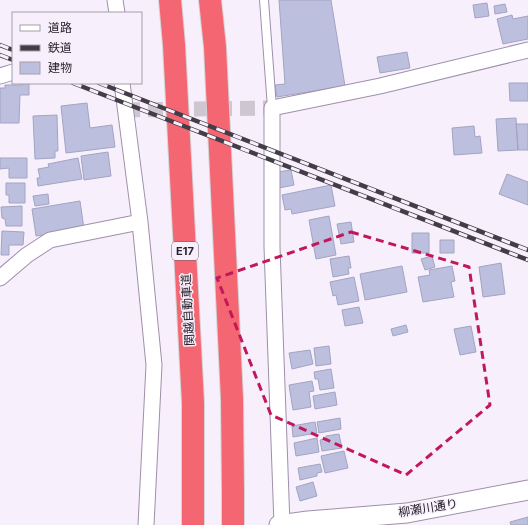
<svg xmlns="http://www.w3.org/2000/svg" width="528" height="525" viewBox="0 0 528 525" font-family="Inter,'Noto Sans JP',sans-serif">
	<rect width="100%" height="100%" fill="#f7f0fc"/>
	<!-- building -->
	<path fill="#bcbfdd" stroke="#a2a4c2" d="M279,0h52l14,86 -68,11 -2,-12 10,-1z
		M487,3l2,13 -14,2 -2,-13z
		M505,4l2,8 -12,2 -1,-8z
		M512,15l1,4 15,-3v23l-25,5 -6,-25z
		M407,52l3,16 -30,5 -3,-16z
		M22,83h7v12h-9l-1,28h-19v-35h5v-3h17z
		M509,83h19v18h-18z
		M87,103l3,25 22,-3 3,22 -49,6 -5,-47z
		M57,115l1,36h-3v7l-20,1 -2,-43z
		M516,118l2,32 -20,1 -2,-32z
		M516,124h12v26h-10z
		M474,126l1,11 5,-1 2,17 -28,2 -2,-27z
		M108,152l3,24 -27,4 -3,-24z
		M0,158h27v20h-18v-10l-9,1z
		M78,158l4,21 -44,7 -1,-8h3l-2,-9 11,-2 -1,-3z
		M291,170l3,15 -15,3 -2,-16z
		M507,174l21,8v23l-29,-11z
		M6,183h19v20h-16v-8h-3z
		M331,185l4,21 -43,8 -1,-5 -6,1 -3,-15z
		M48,194l1,10 -14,2 -2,-10z
		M80,201l4,28 -48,7 -4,-27z
		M22,206v20h-16l-1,-7 -3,-1 -1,-11z
		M329,216l7,39 -20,4 -7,-39z
		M351,222l3,20 -13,2 -4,-20z
		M2,231l22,1 -1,13h-14v10h-8z
		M412,233h17v20h-17z
		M440,240h14v13h-14z
		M349,256l2,12h-3l1,6 -16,3 -3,-18z
		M432,256l3,11 -10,3 -4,-11z
		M501,263l4,31 -22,3 -4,-30z
		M402,266l5,26 -42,8 -5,-26z
		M452,266l3,15 -4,1 3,15 -31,5 -5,-25 12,-2 -1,-5z
		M354,277l5,24 -21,4 -2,-10 -3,1 -3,-14z
		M359,307l4,16 -18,3 -3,-16z
		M406,325l2,7 -15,4 -2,-7z
		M471,326l5,26 -16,3 -6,-26z
		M329,346l2,18 -15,2 -2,-18z
		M310,350l3,14 -21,5 -3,-16z
		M331,369l3,19 -14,2 -2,-11h-3l-1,-7z
		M312,381l2,10 -5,1 2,15 -18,3 -4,-25z
		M335,392l2,13 -22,4 -2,-13z
		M340,418l1,11 -22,4 -2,-11z
		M315,422l2,11 -24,4 -1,-11z
		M339,434l3,14 -20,3 -2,-11 6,-1v-3z
		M317,438l2,14 -23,4 -2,-13z
		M344,451l4,17 -23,5 -4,-17z
		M320,464l2,8 -5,1v3l-17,4 -2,-12z
		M313,482l4,14 -17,5 -4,-14z
		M528,517v8h-17l-1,-3z"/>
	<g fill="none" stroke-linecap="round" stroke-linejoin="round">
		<!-- minor-tunnel -->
		<path stroke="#cec7d2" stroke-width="15" stroke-dasharray="15 8" stroke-linecap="butt" d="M125,110l147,-2"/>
		<!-- service casing -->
		<g stroke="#9f8fab" stroke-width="10">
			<path id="service" d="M264,0l8,108"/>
		</g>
		<!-- minor casing -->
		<g stroke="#9f8fab" stroke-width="17">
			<path id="minor" d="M115,0l2,13
				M0,76l13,-4
				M122,83l18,139 14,143 -8,160
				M0,278l27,-23 23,-15 90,-18
				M282,525l-10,-278v-139l108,-22 148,-36"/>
		</g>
		<!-- tertiary casing -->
		<g stroke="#9f8fab" stroke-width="21">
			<path id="tertiary" d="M279,525l29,-4 99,-8 121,-23"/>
		</g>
		<!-- motorway casing -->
		<g stroke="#d4d3d5" stroke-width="24">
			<path id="motorway" d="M170,0l4,45 19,358v122
				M210,0l5,47 17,352 1,94v32"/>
		</g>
		<!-- service -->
		<use href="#service" stroke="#fff" stroke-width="8"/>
		<!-- minor -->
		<use href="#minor" stroke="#fff" stroke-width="15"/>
		<!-- tertiary -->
		<use href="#tertiary" stroke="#fff" stroke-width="19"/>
		<!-- motorway -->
		<use href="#motorway" stroke="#f46672" stroke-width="22"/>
		<!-- rail casing -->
		<g stroke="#433d47" stroke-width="4.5">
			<path id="rail" d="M0,45l13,5
				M0,55l13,5
				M73,83l455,177
				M99,83l429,167"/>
		</g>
		<!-- rail -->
		<use href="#rail" stroke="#f7f0fc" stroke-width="3" stroke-dasharray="9" stroke-linecap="butt"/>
	</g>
	<!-- marked area -->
	<path fill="none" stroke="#c2185b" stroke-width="3" stroke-dasharray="8 5" stroke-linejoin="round" d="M351,232l118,35 21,138 -84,70 -135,-60 -54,-137z"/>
	<g text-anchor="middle" stroke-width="3" stroke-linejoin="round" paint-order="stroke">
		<!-- shield labels -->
		<rect fill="#f7f0fc" stroke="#66606a" stroke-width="1" x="172" y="242" width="26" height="18" rx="3"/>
		<g font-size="11" font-weight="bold" fill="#28222c">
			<text x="185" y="255">E17</text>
		</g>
		<!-- street labels -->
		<g font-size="12" fill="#28222c" stroke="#f7f0fc">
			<text transform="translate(188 310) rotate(-93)" y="4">関越自動車道</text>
			<text transform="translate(428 508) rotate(-9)" y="4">柳瀬川通り</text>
		</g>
	</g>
	<!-- legend -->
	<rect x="12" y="12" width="130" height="72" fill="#f7f0fc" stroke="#a49ea9"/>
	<rect x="20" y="25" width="20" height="6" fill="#ffffff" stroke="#a49ea9"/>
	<text x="48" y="32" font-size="12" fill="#28222c">道路</text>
	<rect x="20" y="45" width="20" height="6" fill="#433d47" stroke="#a49ea9"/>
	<text x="48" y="52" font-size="12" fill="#28222c">鉄道</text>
	<rect x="20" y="62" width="20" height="12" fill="#bcbfdd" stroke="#a49ea9"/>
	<text x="48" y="72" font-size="12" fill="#28222c">建物</text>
</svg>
